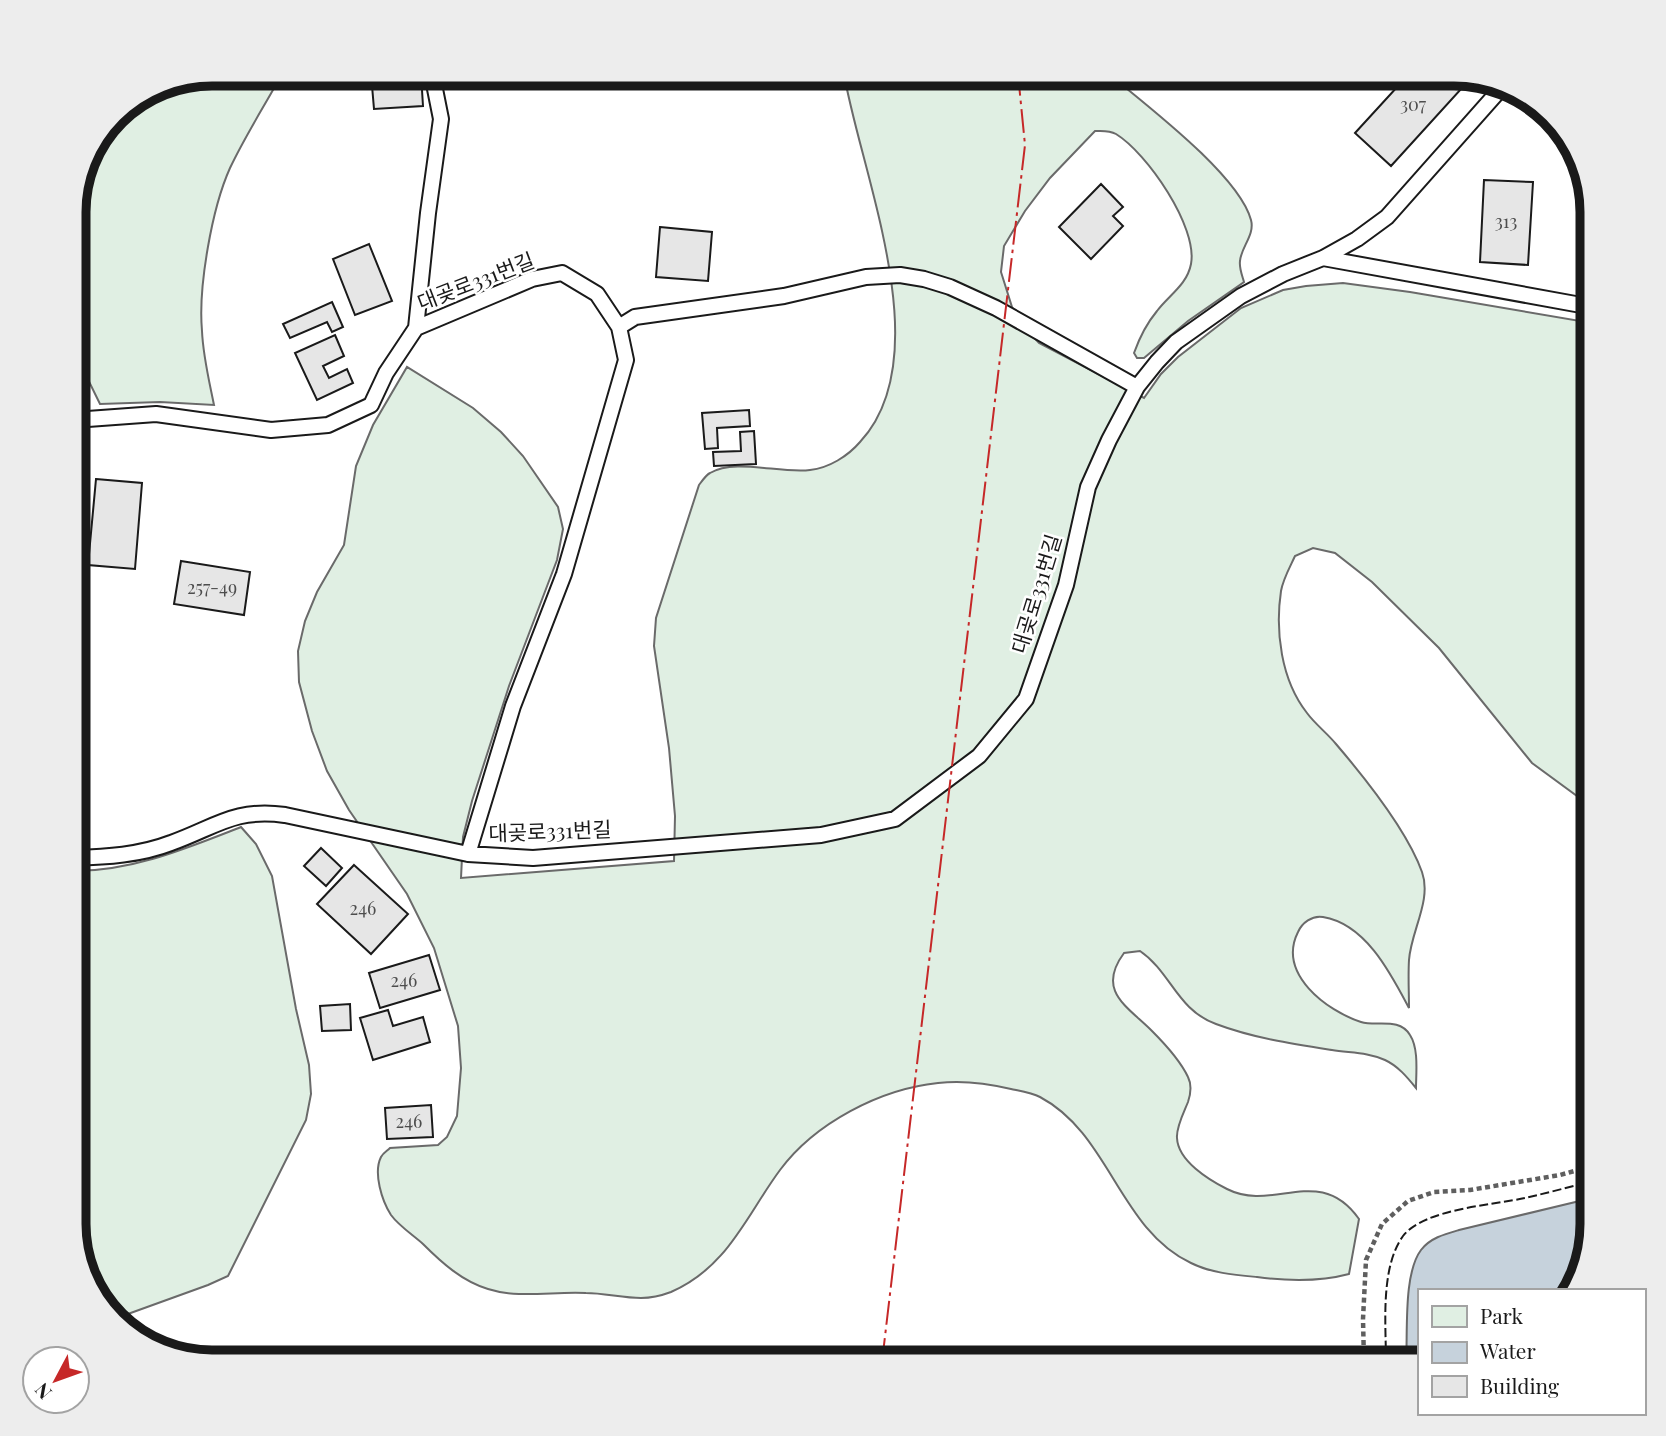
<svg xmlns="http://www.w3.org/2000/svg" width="1666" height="1436" viewBox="0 0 1666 1436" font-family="'Playfair Display','Noto Sans KR',serif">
	<rect width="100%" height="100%" fill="#fff"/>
	<!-- green -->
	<path fill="#e0efe3" stroke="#6a6a6a" stroke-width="2" d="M212,74h70c-17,31 -37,62 -52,94 -18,40 -32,119 -28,163 1,25 7,49 12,74l-54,-3 -60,2 -26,-53v-148l14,-52 32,-43 39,-24z
		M844,74h265c37,31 130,101 142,146 4,15 -10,27 -11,41 -1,7 2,14 4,21l-56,39 -44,37h-7l-3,-5c5,-14 13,-30 23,-42 12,-16 30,-26 34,-47 7,-37 -44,-111 -75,-130 -7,-4 -14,-3 -21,-3l-45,47 -25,33 -21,35 -3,26 11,35 14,22 13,14 105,55 17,-24 17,-17 63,-49 42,-18 23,-4 37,-3 67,9 182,31v484l-60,-44 -93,-115 -67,-66 -37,-29 -22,-5 -18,8c-5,11 -12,23 -14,35 -6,40 0,89 26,122 8,11 20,20 29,31 29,34 71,86 86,128 10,28 -11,59 -13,88 -1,16 0,32 0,48 -18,-34 -43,-84 -86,-91 -11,-2 -21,6 -25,15 -21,42 29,79 63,90 16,5 38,-5 49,13 9,14 6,38 6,53 -9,-11 -18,-22 -31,-28 -17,-8 -36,-7 -53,-10 -39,-6 -79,-12 -116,-26 -39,-14 -45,-52 -76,-73l-16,2c-28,38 3,53 28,78 13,13 28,29 36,46 4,8 3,16 0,25 -4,10 -12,25 -11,36 1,23 32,42 50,51 47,24 92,-26 132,30l-10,55c-30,8 -62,7 -92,3 -22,-2 -46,-4 -66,-14 -72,-34 -81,-129 -151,-166 -8,-4 -20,-6 -29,-8 -25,-6 -48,-9 -73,-6 -58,6 -123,40 -158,87 -34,46 -52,97 -109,122 -8,3 -21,6 -30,6 -18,0 -37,-5 -55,-5 -32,-2 -67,6 -98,-4 -26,-8 -46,-26 -65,-45 -10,-9 -24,-18 -32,-29 -9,-14 -18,-42 -10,-58 2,-4 6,-6 9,-9l48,-3 9,-8 10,-21 4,-48 -3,-42 -24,-78 -27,-54 -58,-84 -22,-39 -15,-40 -13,-49 -1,-31 7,-30 12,-29 27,-47 12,-79 17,-41 34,-58 66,41 28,24 22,24 35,51 5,22 -6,31 -48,126 -37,115 -9,36 -2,41 213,-17 1,-45 -6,-68 -15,-102 2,-28 43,-133c3,-4 7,-10 11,-12 25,-15 71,1 100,-3 19,-2 38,-14 50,-28 80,-86 1,-268 -16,-368z
		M241,827l15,17 16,32 24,133 13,56 2,29 -5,26 -78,156 -20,9 -94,34 -26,-34 -14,-53v-361c59,0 113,-23 167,-44z"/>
	<!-- water -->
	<path fill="#c6d2dc" stroke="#6a6a6a" stroke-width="2" d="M1592,1198c1,31 -2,66 -19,93h-154v71h-13c2,-29 -3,-88 15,-112 9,-12 24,-16 38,-20z"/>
	<!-- building -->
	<path fill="#e6e6e6" stroke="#1a1a1a" stroke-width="2" d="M371,74h50l2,32 -49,3z
		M1185,74h23l-13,11z
		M1409,74h45l18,3 -81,89 -36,-33z
		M1484,180l49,2 -5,83 -48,-3z
		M1101,184l22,23 -10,9 10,10 -32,33 -32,-32z
		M660,227l52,5 -4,49 -52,-4z
		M369,244l23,57 -37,14 -22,-56z
		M332,302l11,25 -11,5 -5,-10 -37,16 -7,-14z
		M335,335l9,21 -21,10 6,12 18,-9 6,14 -36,17 -22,-47z
		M749,410l1,16 -33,2 1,20 -13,1 -3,-36z
		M754,431l2,33 -42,2 -1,-14 28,-1 -1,-19z
		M74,477l15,1 -7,84 -8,-1z
		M96,479l46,4 -7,86 -47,-4z
		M181,561l69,11 -6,43 -70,-11z
		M321,848l21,20 -16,18 -22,-20z
		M354,865l54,49 -37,40 -54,-50z
		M429,955l11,35 -60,18 -11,-35z
		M350,1004l1,26 -29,1 -2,-25z
		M388,1010l5,16 30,-9 7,25 -57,18 -13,-42z
		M431,1105l2,32 -46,2 -2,-31z"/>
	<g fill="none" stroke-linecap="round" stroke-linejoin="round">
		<!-- service casing -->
		<g stroke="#1a1a1a" stroke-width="18">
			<path id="service" d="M1323,258l269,49
				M619,327l16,-10 149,-21 82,-19 34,-2 24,4 26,8 46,21 141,79
				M416,328l12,-115 13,-94 -9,-45
				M74,420l82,-6 115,16 57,-5 43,-20 15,-32 30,-45 116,-49 30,-6 35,21 22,33 7,33 -62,214 -51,132 -45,148
				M74,858c32,-1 66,-3 97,-15 45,-16 63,-35 114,-28l183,39 65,4 288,-23 74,-16 84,-63 47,-57 40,-114 22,-98 21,-47 28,-53 20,-25 19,-20 65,-46 42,-22 40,-16 34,-19 30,-22 118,-133"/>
		</g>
		<!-- path -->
		<path stroke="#5f5f5f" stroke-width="4.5" stroke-dasharray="5 3.5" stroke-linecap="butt" d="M1364,1362l-1,-43 3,-59 16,-36 26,-23 26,-9 36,-2 90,-15 32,-9"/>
		<!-- service -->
		<use href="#service" stroke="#fff" stroke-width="14"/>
		<!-- fence -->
		<path stroke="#1a1a1a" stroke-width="2" stroke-dasharray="9 3.5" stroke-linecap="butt" d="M1386,1362c0,-37 -6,-94 17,-126 21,-27 89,-31 122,-38 22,-5 45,-11 67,-17"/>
		<!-- power -->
		<path stroke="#c62828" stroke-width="2" stroke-dasharray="24 5 3.5 5" stroke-linecap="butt" d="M882,1362l143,-1217 -7,-71"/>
	</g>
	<g text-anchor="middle" stroke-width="5" stroke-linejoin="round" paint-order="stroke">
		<!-- number labels -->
		<g font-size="18" fill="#4d4d4d">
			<text x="1413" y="111">307</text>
			<text x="1506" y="228">313</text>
			<text x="212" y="594">257-49</text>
			<text x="363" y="915">246</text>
			<text x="404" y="987">246</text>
			<text x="409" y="1128">246</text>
		</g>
		<!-- street labels -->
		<g font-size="21" fill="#1a1a1a" stroke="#fff">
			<text transform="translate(476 282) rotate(-21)" y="7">대곶로331번길</text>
			<text transform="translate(1037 594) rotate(-73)" y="7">대곶로331번길</text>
			<text transform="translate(550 832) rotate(-2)" y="7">대곶로331번길</text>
		</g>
	</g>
	<!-- crop -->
	<path d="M0 0H1666V1436H0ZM212 86H1454A126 126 0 0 1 1580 212V1224A126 126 0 0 1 1454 1350H212A126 126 0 0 1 86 1224V212A126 126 0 0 1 212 86Z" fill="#ededed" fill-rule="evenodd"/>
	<path fill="none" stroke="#1a1a1a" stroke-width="9" d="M212 86H1454A126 126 0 0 1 1580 212V1224A126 126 0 0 1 1454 1350H212A126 126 0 0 1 86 1224V212A126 126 0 0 1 212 86Z"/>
	<!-- legend -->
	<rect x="1418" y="1289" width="228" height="126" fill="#ffffff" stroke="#a3a3a3" stroke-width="2"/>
	<rect x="1432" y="1306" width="35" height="21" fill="#e0efe3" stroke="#a3a3a3" stroke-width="2"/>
	<text x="1480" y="1324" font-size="21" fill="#1a1a1a">Park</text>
	<rect x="1432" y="1342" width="35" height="21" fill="#c6d2dc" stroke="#a3a3a3" stroke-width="2"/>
	<text x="1480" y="1359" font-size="21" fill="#1a1a1a">Water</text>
	<rect x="1432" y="1376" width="35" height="21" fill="#e6e6e6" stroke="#a3a3a3" stroke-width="2"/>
	<text x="1480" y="1394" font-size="21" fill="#1a1a1a">Building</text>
	<!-- north arrow -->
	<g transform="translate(56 1380) rotate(229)"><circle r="33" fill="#ffffff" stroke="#a3a3a3" stroke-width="2"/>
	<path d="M0-5L12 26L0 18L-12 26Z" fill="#c62828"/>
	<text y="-10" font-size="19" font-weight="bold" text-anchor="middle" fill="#1a1a1a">N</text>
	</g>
</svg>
